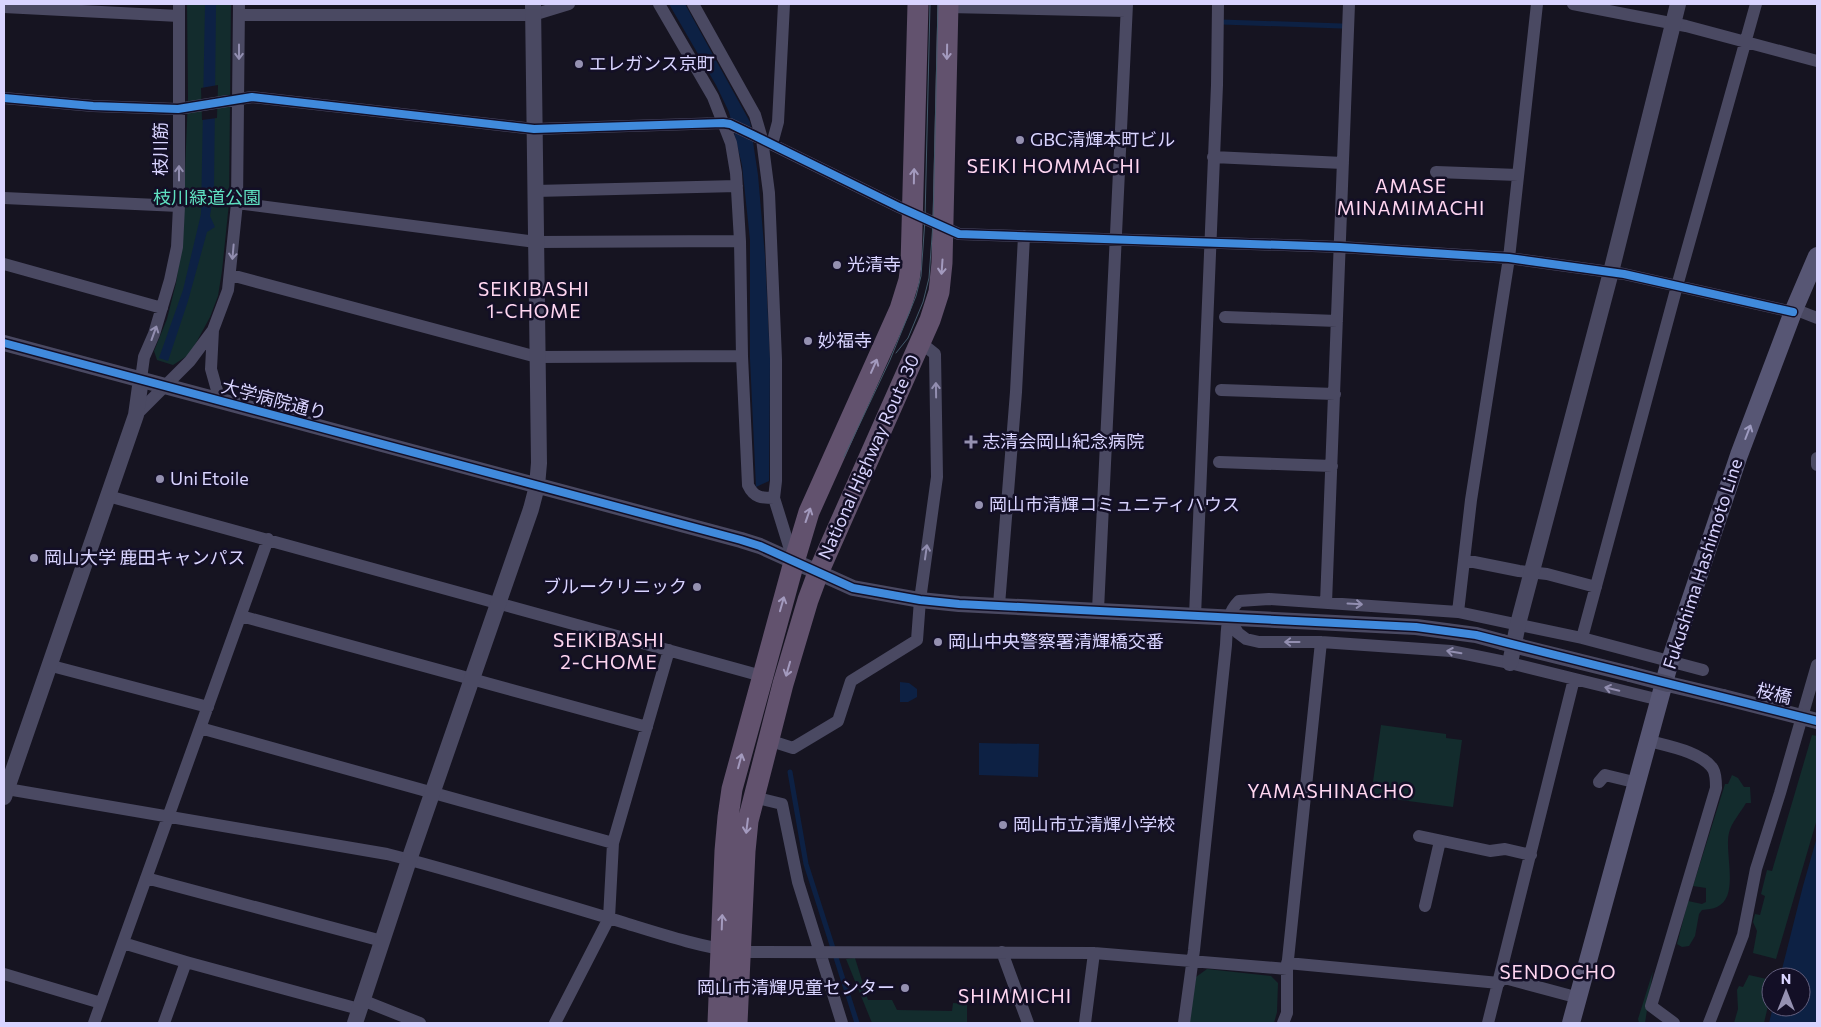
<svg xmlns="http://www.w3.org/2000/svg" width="1821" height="1027" viewBox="0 0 1821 1027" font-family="Commissioner,'Noto Sans JP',sans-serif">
	<rect width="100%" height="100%" fill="#161421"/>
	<!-- green -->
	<path fill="#132c2d" d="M187,4h44l-2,199 -7,68 -4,25 -8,21 -20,37 -17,11 -16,-5 -3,-9 13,-32 9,-36 6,-39 6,-146z
		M1381,725l65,9v4l16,2 -9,67 -82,-11z
		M1812,735l5,1v83l-41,140 -23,-6 4,-22 -4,-9 2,-8 5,1 5,-19 -4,-2 6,-24 5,1z
		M1732,775l6,3 6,9h6l1,16h-5c-5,9 -15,20 -17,30 -5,19 11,64 -12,74 -4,2 -10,2 -15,3l-3,4 -4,22 -6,10 -7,1 -5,-3 11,-43 14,3 4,-2v-14l-13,-2 32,-102h3z
		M855,958l13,42h24l5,10 55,1 1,-8 14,1v19h-95l-26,-64z
		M1207,969l64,7 7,7 -1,29 -3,11h-85l7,-46z
		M1653,971l-8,52h-6l-1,-4z
		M1749,975l22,5v13l-7,30h-30l4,-14 -1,-19 2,-4 4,1z"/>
	<!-- water -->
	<path fill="#0d2144" d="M205,4h11l-2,186 -4,26 5,11 -8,5 -19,69 -20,60 -9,-3 24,-68 18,-76z
		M669,4h16l65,118 8,53 7,81 5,103 -1,122 -13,6 -6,-128v-119l-8,-75 -13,-53 -13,-27z
		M900,682l9,1 8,6v8l-9,5h-8z
		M979,743l60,1 -1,33 -59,-2z
		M1817,837v186h-48l4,-16h28v-30h-21l23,-91z"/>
	<!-- pier -->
	<path fill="#161421" d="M218,85l-1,33 -15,2 -1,-32z"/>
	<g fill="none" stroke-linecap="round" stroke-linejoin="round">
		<!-- stream -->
		<path stroke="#0d2144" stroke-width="5" d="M1222,22l120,4
			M790,772l16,92 51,159"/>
		<!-- minor -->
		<path stroke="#4a4962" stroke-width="12" d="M659,4l54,93 18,46 5,30 4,68 2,115 6,129c6,13 14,13 26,13l19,61
			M693,4l62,111 7,24 7,54 7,166v122l-2,17
			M1573,4l113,22 131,35
			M4,7l175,9
			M948,7l178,4
			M239,15h294l36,-11
			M4,98l89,8 85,3 74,-12 282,32 189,-6 7,1 23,11 146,72 60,27 381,13 169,11 115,16 169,38
			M772,144l6,-22 6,-118
			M1213,157l130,6
			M1436,172l82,3
			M535,191l202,-5
			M4,198l175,8
			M237,203l299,39 204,-1
			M4,264l158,44
			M231,275l306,82 205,-1
			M1794,309l23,9
			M1225,317l112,4
			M213,330l-2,39 9,32
			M141,379l3,-22 10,-23 16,-54 7,-33 2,-41v-202
			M1221,390l114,4
			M136,415l54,-54 23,-31 15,-40 9,-87 2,-199
			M1817,458v7
			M1219,462l113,4
			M108,496l654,180
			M1464,560l55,11 28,3 49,13
			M1326,603l23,-599
			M999,605l17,-213 8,-156
			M1098,610l29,-606
			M1458,612l13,-112 38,-242 28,-254
			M241,616l406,111
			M1195,616l22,-531 1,-81
			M1228,617l10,16 8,6 13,3h62l130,9 59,12 150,37
			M1582,638l95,-352 79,-282
			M48,665l160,42
			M200,728l413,115
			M768,740l25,8 45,-27 13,-40 66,-41 3,-40 17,-123 -2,-123 -15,-12
			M1649,741c19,5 53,11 64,28 3,5 3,12 3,19l-65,218 23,17
			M1599,782l6,-7 33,8
			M7,789l380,65c79,20 157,45 235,68 39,12 78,25 118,30l354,1 193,16
			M753,797l29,7 16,78 44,141
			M1419,836l71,15 15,-2 26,6
			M146,878l236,63
			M1425,906l15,-65
			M123,943l63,19 173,47
			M1002,952l26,71
			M1287,963l212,20
			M4,974l97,29
			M1501,977l78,21
			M362,1000l58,23
			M94,1023l174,-484
			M164,1023l22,-61
			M555,1023l54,-105 4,-75 56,-193
			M1085,1023l9,-70
			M1184,1023l10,-73 32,-305c1,-17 0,-31 13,-44l30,-2 189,13 124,26 121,32
			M1283,1023l4,-10v-44l34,-327
			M1488,1023l86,-344
			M1709,1023l34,-88 13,-66 24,-76 37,-128"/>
		<!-- tertiary -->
		<path stroke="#4a4962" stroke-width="16" d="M4,343l737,197 19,6 93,42 67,12 39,4 457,23 60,8 26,7
			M1521,647l109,27
			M1510,663l8,-39 93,-352 67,-268
			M1668,684l55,13
			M4,797l132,-382 5,-36
			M355,1023l54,-163 122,-351 6,-23 2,-23 -6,-459"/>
		<!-- secondary -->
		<path stroke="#575674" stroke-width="18" d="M1571,1023l99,-362 69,-206 54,-143 24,-56"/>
		<!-- trunk -->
		<path stroke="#62526e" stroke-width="21" d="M718,1023l7,-172 3,-34 4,-28 62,-227 15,-50 91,-203 9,-29 2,-15 7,-261
			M737,1023l8,-172 3,-30 35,-137 25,-84 10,-27 112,-253 9,-28 3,-29 6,-259"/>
		<!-- tram -->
		<path stroke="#43596b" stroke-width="1" d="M896,353l12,-15 15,-36 6,-24 4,-55 5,-219
			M844,457l46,-97 26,-64 5,-20 4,-57 5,-215"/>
		<!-- tertiary-bridge -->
		<path stroke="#4a4962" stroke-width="16" d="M1502,642l19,5
			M1630,674l38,10
			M1723,697l94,24"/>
		<!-- cycleway casing -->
		<g stroke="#130f26" stroke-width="11">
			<path id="cycleway" d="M4,98l89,8 85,3 74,-12 282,32 189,-6 7,1 23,11 146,72 60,27 381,13 169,11 115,16 169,38
				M4,343l737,197 19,6 93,42 67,12 39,4 457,23 60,8 341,86"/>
		</g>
		<!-- cycleway -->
		<use href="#cycleway" stroke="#408adc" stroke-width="8"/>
	</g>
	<!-- one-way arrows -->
	<defs><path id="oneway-shaft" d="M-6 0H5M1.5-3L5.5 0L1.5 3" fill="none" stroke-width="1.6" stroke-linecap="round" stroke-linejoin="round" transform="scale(1.25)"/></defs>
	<g stroke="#928eb0">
		<use href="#oneway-shaft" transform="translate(239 52) rotate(90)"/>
		<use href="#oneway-shaft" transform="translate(179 173) rotate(-90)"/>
		<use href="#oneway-shaft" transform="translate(233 252) rotate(95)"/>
		<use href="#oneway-shaft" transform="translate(154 333) rotate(-70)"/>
		<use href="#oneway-shaft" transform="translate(936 390) rotate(-91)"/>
		<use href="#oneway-shaft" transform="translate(926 552) rotate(-82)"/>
		<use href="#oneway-shaft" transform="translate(1355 604) rotate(3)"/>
		<use href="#oneway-shaft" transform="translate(1292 642) rotate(-180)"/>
		<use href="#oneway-shaft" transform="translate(1454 652) rotate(-171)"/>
		<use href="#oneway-shaft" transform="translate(1612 689) rotate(-167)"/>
	</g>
	<g stroke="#a39abe">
		<use href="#oneway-shaft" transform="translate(947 52) rotate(91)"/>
		<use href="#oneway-shaft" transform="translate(914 176) rotate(-89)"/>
		<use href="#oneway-shaft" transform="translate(942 267) rotate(94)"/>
		<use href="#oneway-shaft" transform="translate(874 366) rotate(-66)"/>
		<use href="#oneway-shaft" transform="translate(808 515) rotate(-71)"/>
		<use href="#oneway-shaft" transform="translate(782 604) rotate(-74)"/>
		<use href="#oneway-shaft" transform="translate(788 669) rotate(106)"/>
		<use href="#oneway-shaft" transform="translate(740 761) rotate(-75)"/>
		<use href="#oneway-shaft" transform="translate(747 826) rotate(97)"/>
		<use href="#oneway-shaft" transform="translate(722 922) rotate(-88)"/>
	</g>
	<use stroke="#9e9bc0" href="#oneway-shaft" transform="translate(1748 432) rotate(-69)"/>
	<!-- markers -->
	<g fill="#9591b1" stroke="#130f26" stroke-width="2">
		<circle cx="579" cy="64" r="5"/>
		<circle cx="1020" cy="140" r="5"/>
		<circle cx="837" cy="265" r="5"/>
		<circle cx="808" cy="341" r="5"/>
		<path d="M968.5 434.5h5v5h5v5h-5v5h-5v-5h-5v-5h5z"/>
		<circle cx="160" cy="479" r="5"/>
		<circle cx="979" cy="505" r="5"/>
		<circle cx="34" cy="558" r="5"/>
		<circle cx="697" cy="587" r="5"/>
		<circle cx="938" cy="642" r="5"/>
		<circle cx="1003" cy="825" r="5"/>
		<circle cx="905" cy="988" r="5"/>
	</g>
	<g text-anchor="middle" stroke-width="5" stroke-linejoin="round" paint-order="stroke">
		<!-- poi labels -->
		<g font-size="18" fill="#d9d4ff" stroke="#130f26" text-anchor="start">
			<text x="589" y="70">エレガンス京町</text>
			<text x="1030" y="146">GBC清輝本町ビル</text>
			<text x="847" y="271">光清寺</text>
			<text x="818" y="347">妙福寺</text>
			<text x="982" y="448">志清会岡山紀念病院</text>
			<text x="170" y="485">Uni Etoile</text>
			<text x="989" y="511">岡山市清輝コミュニティハウス</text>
			<text x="44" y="564">岡山大学 鹿田キャンパス</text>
			<text x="687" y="593" text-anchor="end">ブルークリニック</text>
			<text x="948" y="648">岡山中央警察署清輝橋交番</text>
			<text x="1013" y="831">岡山市立清輝小学校</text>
			<text x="895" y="994" text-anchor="end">岡山市清輝児童センター</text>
		</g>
		<!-- street labels -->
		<g font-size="18" fill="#d9d4ff" stroke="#130f26">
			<text transform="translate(161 149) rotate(-90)" y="6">枝川筋</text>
			<text transform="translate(274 400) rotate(15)" y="6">大学病院通り</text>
			<text transform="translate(869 457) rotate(-66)" y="6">National Highway Route 30</text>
			<text transform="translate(1703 564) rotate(-72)" y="6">Fukushima Hashimoto Line</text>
			<text transform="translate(1774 694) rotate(14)" y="6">桜橋</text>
		</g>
		<!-- park labels -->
		<g font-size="18" fill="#5fe0c0" stroke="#130f26">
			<text x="207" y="204">枝川緑道公園</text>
		</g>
		<!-- neighbourhood labels -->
		<g font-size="19" letter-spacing="1" fill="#ffd6f0" stroke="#130f26">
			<text x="1054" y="173">SEIKI HOMMACHI</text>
			<text x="1411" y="193">AMASE<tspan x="1411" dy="22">MINAMIMACHI</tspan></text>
			<text x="534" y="296">SEIKIBASHI<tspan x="534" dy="22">1-CHOME</tspan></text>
			<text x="609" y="647">SEIKIBASHI<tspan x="609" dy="22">2-CHOME</tspan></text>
			<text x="1331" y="798">YAMASHINACHO</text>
			<text x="1558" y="979">SENDOCHO</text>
			<text x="1015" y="1003">SHIMMICHI</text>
		</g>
	</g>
	<!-- border -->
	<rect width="1821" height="1027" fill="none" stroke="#d9d4ff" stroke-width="10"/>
	<!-- north arrow -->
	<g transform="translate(1786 992)"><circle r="24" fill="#130f26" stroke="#625e7d"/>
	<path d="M0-4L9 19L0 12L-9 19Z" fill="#9591b1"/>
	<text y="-8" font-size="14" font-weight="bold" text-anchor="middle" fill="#d9d4ff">N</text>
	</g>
</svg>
